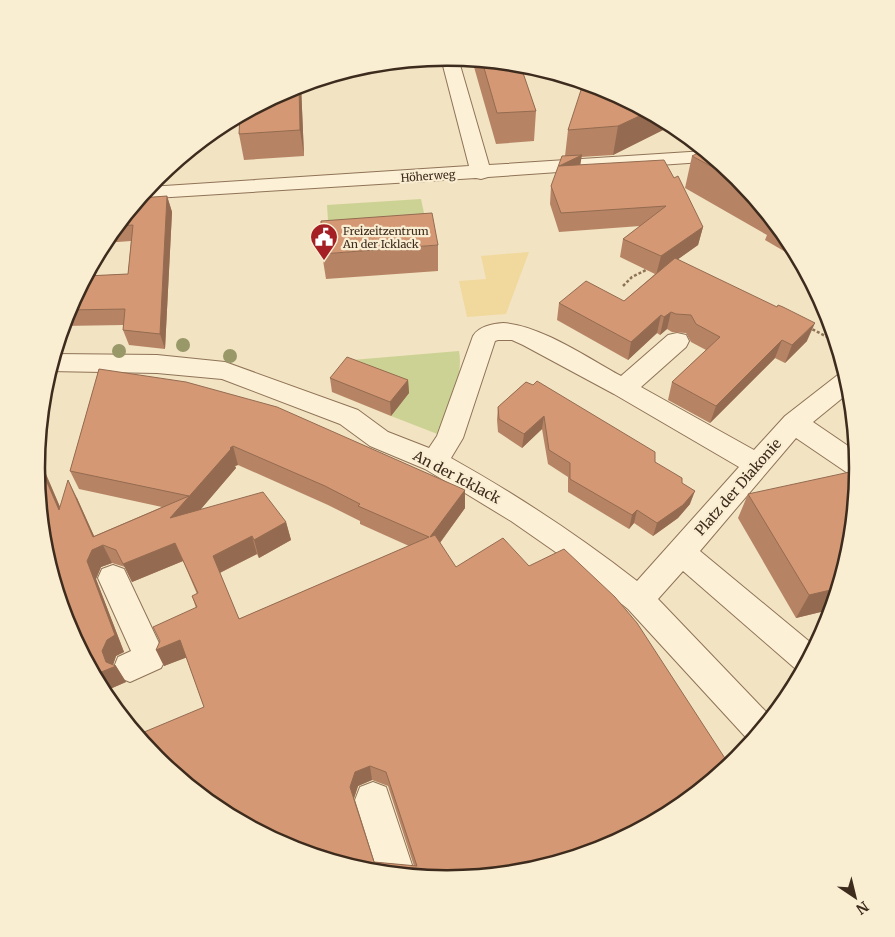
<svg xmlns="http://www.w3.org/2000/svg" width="895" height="937" viewBox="0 0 895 937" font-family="Merriweather,serif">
	<rect width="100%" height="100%" fill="#f2e3c2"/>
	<!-- green -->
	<path fill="#ccd294" d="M421,199l6,28 -98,8 -2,-30z
		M459,351c5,24 -11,62 -19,84l-49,-19 17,-22 -59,-23 3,-11z"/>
	<!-- sand -->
	<path fill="#f1d89c" d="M529,252l-23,62 -39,3 -8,-36 27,-2 -5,-23z"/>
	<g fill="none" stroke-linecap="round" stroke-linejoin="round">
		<!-- minor casing -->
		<g stroke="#8f7357" stroke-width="2">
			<path id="minor" d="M448,57l10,1 31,107 216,-14 12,10 -229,16 -7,2 -5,-1 -337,21 10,-12 320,-21 -28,-108z
				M503,323c37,2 85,35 118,53l47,-41 9,-2 9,2 3,6 -3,6 -45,40 113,63 31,-34 54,-42 7,-2 5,19 -38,31 44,30 1,25 -9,-3 -53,-36 -96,113 116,96 -14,26 -4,-2 -115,-100 -25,28 114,119 -21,25 -123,-134 -61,-49 -56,-39 -51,-31 -35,-21 -55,-23 -30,-22 -118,-45 -65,-6 -108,-2 5,-17 103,1 68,7 133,48 30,22 41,16 8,-12 36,-100c6,-10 19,-12 30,-13zM498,340h14l11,5 91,49 125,73 -102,114c-59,-46 -120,-86 -186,-123l12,-20 32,-97z
				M113,565l11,4 42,89 -5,10 -31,14 -12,-5 -4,-10 4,-10 13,-6 -33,-73 4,-9z
				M373,782l13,5 30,90 -38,-4 -23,-73 5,-13z"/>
		</g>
		<!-- path -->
		<path stroke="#8f7357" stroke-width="2.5" stroke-dasharray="3 2" stroke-linecap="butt" d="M623,286l9,-9 16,-8
			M808,327l29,15"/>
		<!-- minor -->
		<use href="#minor" fill="#fcf0d6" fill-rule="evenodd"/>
	</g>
	<!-- trees -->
	<g fill="#989869">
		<circle cx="183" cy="345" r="7"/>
		<circle cx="119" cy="351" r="7"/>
		<circle cx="230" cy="356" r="7"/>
	</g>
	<!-- wall -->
	<path fill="#b68464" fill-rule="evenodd" d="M472,60l48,4 16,47 -2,30 -38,3z
		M301,85l3,71 -60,4 -5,-26z
		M605,89l68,36 -60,30 -32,2 -1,8 94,13 29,49 -5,18 -20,14 129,82 -22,22 -10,-5 -65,65 -42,-23 4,-18 34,-32 -15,-8 -5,-9 -14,-1 -5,-3 -7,6 -3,-2 -29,27 -71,-40 2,-17 65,-2 31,-27 -35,-17 3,-18 17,-13 -81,6 -9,-28 1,-18 14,-30 3,-26z
		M692,156l46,22 52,62 11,21 -36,-21 2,-5 -82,-47z
		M167,196l5,16 -7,137 -36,-4 -6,-15v-5l-60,1 5,-15 18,-35 42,-2 3,-33 -27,2 2,-3 34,-42z
		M438,245v26l-112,8 -4,-25z
		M99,369l366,121v18l-25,35 165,306 -238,23 -163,-165 -18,-50 -22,9 -8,-16 40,-42 -4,-12 5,-2 -14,-33 -51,21 -7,-15 -13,-4 -11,4 -5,12 28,73 -8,4 -3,9 3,1 10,16 -23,10 -36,-66 -31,-158 2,-13 22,52 17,-9 17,38 68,-29 -83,-18 -9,-18zM238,465l90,40 32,16v3l49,22 -170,73 -19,-46 37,-19 2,4 32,-18 -5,-18 -86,-12 36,-42 -1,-2zM372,780l16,6 26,80 -40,-4 -20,-63 4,-13z
		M330,378l78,2 1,13 -18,23 -59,-24z
		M526,382l129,80 27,21 8,21 -12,14 -25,18 -19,-13 -5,6 -61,-37v-15l-20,-13 -6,-35 -20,19 -24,-16 -1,-12 1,-13z
		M853,410l2,22 -5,-4v-12z
		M748,494l103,55 -18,60 -37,9 -58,-100z"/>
	<!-- shaded-wall -->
	<path fill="#946b51" d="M301,85l3,71 -4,-26 -1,-44z
		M648,112l25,13 -60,30 5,-29z
		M582,155l-3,17 -20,-6z
		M167,196l5,16 -7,137 -5,-15z
		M703,227l-5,18 -42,30 5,-19z
		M671,312l-4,17 -7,6 4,-18z
		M661,315l-4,18 -29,27 3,-18z
		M815,323l-8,18 -22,22 7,-18z
		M782,340l-7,18 -65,65 6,-17z
		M408,380l1,13 -18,23 -1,-14z
		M544,416l-2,13 -20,19 2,-14z
		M233,446l5,19 -3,1 1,2 -58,68 -8,-18 60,-70z
		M38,455l3,8 28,65 -10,-18 -22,-51z
		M68,480l9,18 22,49 4,-2 9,18 -11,4 -5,12 28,73 -8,4 -4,12 4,-2 10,16 -23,10 -9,-17 12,-13 -4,-11 -15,-90 5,-11 1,-13z
		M465,490v18l-34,47 -1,-18z
		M695,491l-5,13 -12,14 -25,18 4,-13z
		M637,510l-3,13 -5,6 3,-14z
		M286,522l5,18 -32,18 -5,-18z
		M252,536l5,18 -38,19 -6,-17z
		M175,543l8,18 -51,21 -9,-18z
		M839,588l-6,21 -37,9 13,-23z
		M180,640l8,17 -24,9 -8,-16z
		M370,766l2,14 -14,6 -5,15 -3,-14 5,-15z"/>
	<!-- building -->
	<path fill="#d49974" stroke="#946b51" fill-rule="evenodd" d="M482,61l38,3 16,47 -39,2z
		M299,86l1,44 -61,4 1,-19 50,-27z
		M604,88l44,24 -30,14 -50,4 13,-40z
		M704,150l34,28 6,6 -52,-28z
		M582,155l-23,11 105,-6 10,18 4,-2 25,51 -42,29 -38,-17 43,-33 -105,7 -10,-27 11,-30z
		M167,196l-7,138 -37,-4 2,-21 -57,1 18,-34 42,-2 5,-49 -16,1 23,-28z
		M432,213l6,32 -116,9 -1,-33z
		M675,258l102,49 1,-2 5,2 32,16 -23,22 -10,-5 -66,66 -44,-24 48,-45 -24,-13 -5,-9 -15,-1 -5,-2 -7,5 -3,-2 -30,27 -72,-39 27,-22 38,20z
		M347,357l61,23 -18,22 -60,-24z
		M99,369l87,13 91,25 188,83 -35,47 5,-2 21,32 47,-29 26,28 35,-17 51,48 22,26 93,143 -54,45 -71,38 -78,23 -80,8 -80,-8 -77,-24 -71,-38 -63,-51 -19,-24 67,-28 -24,-67 -24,10 4,-9 -7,-14 44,-20 -5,-11 6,-3 -23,-50 -52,21 -7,-14 -13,-5 -11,5 -5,11 28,74 -8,5 -5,11 4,11 10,4 -22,9 -27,-49 -23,-78 -8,-80 1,-9 22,51 9,-30 25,57 96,-41 -119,-25zM233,446l92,40 35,18 -2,2 71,31 -190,82 -26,-63 39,-20 2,4 32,-18 -23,-30 -93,26 61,-69 -1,-1zM370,766l16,6 31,94 -43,-4 -24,-75 5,-15z
		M537,381l118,71v10l27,16v5l13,8 -12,14 -26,18 -20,-13 -5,5 -62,-36v-16l-21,-13 -5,-34 -20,18 -25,-15 -1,-12 28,-25 7,3z
		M859,470l-8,79 -12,39 -30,7 -61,-101z"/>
	<!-- icons -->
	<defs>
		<g id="civic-pin" transform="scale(1.4375)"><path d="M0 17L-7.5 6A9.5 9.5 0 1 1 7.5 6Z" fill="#a42025" stroke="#f9edd2"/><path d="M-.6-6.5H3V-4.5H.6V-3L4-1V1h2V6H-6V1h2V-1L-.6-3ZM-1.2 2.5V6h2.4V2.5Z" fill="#fff"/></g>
	</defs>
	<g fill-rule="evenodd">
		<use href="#civic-pin" x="324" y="237"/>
	</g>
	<g text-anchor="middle" stroke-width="4.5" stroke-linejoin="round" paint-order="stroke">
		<!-- far-street labels -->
		<g font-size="11" fill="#3d2b1d" stroke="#f9edd2">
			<text transform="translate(428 176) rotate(-4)" y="4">Höherweg</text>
		</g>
		<!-- far-poi labels -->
		<g font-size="11" fill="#3d2b1d" stroke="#f9edd2" text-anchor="start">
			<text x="343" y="235">Freizeitzentrum<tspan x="343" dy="13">An der Icklack</tspan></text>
		</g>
		<!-- street labels -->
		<g font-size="14" fill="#3d2b1d" stroke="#f9edd2">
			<text transform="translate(457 477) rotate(28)" y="5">An der Icklack</text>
			<text transform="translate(738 487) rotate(-49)" y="5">Platz der Diakonie</text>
		</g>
	</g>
	<!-- crop -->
	<path d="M0 0H895V937H0ZM45 468a402 402 0 1 1 804 0a402 402 0 1 1-804 0Z" fill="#f9edd2" fill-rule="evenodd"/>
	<path fill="none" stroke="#3d2b1d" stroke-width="2.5" d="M45 468a402 402 0 1 1 804 0a402 402 0 1 1-804 0Z"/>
	<!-- north arrow -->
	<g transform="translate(855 897) rotate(145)" stroke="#f9edd2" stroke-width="4" paint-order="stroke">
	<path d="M0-4L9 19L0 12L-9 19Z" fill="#3d2b1d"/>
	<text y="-8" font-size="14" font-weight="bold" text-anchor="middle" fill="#3d2b1d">N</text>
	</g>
</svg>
